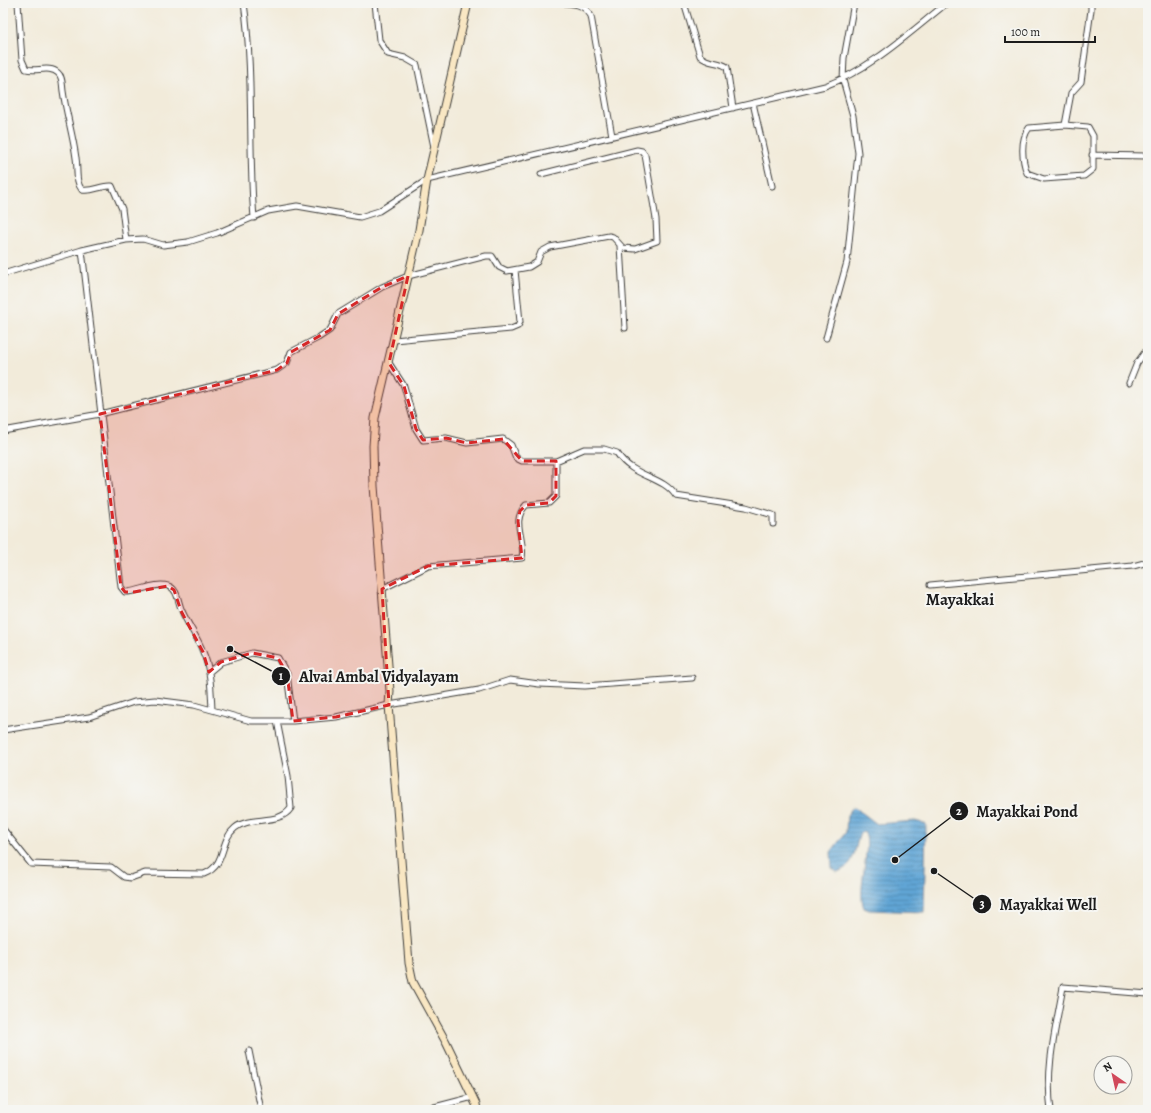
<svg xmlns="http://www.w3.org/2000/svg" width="1151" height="1113" viewBox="0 0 1151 1113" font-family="Alegreya,serif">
	<defs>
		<pattern id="water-rules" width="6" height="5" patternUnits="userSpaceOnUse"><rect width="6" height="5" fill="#60a5d5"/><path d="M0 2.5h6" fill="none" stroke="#4e86ac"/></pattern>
	</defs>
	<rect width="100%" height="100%" fill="#f6f6f2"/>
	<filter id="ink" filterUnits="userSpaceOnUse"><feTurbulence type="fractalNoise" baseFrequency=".025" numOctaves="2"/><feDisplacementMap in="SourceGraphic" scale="8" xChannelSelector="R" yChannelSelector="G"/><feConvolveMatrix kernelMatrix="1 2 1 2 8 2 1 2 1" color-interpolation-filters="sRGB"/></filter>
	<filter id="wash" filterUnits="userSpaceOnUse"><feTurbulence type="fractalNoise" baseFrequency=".012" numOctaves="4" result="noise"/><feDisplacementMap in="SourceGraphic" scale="16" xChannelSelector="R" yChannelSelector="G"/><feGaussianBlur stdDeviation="0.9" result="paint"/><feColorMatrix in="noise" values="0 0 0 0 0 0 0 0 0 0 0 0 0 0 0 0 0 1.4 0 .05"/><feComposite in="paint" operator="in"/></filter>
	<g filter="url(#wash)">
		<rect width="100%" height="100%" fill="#f2ebda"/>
		<!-- water -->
		<path fill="url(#water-rules)" stroke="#3e6078" d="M853,807l3,1 21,16 38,-3 11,3 -2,88 -55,-2 -5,-2c-8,-19 9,-65 0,-76l-4,1c-6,16 -4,33 -23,39l-5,-4 -1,-16 15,-20 1,-17z"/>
	</g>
	<g filter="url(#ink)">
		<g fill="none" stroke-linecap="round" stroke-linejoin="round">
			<!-- street casing -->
			<g stroke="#3c3b38" stroke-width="7">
				<path id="street" d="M18,3l4,57 4,9c10,3 24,-4 32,4 5,4 4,12 5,18 3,22 10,44 13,67 2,11 -1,24 6,32 11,2 19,-5 30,-4l10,23 4,31
					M244,3c10,71 4,144 10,215
					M375,3l4,37 9,14 17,4 12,7 17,82
					M566,3c12,1 19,3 25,13l21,120
					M684,3l16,53c8,8 19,5 27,11l6,41
					M753,103l19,83
					M1065,125l23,2 5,9v33l-9,7 -40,3 -17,-6c-5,-13 -7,-33 2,-45z
					M1065,125l6,-32 10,-11 10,-72v-7
					M1092,155l55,1 1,2
					M620,246l5,82
					M82,250l39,337 4,5c14,0 30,-10 43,-6 10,2 10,17 14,25 6,14 16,27 21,41 8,18 8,39 9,58l39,11h42l43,-4 53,-12 90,-15 31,-10 29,4 46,2 107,-8
					M3,274l79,-24 44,-10 17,-1 20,6 25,-3 29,-9 51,-22 29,-5 63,11 19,-6 48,-31 398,-94c46,-17 84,-53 122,-83
					M826,338l21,-76 11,-109 -5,-37 -10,-36 1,-22 10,-55
					M394,340l117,-11 7,-3 2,-4 -5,-52
					M389,363l15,23 12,43 7,11 23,-2 21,5 36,-4 8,6 5,13 6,3h34l28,-12h20l13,4c16,25 45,22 59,43l70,11 27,8v9
					M1129,383l8,-20 11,-15
					M3,431l97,-17 177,-44 10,-7 4,-11 27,-14 12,-8 8,-16 44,-27 26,-11 78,-20h6l7,11 8,4 22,-4 8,-5 4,-10 9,-5 59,-11 4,1 10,11 12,1 22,-8 -1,-22 -11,-64 -3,-4 -5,-1 -96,24
					M930,585l203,-19 15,-4
					M382,589l46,-23 94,-8c4,-19 -12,-36 4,-53l23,-2 7,-7v-35
					M209,672l12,-10 31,-9 26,5 9,16 6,47
					M3,730l86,-13 45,-15 21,-2 39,5 18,5
					M3,829l28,35 80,3 13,10 7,1 14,-5 59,1c23,-9 15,-33 31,-46 16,-13 44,-2 56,-20l-3,-32 -11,-55
					M249,1051l12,59
					M423,1110l50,-13
					M1051,1110c-6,-41 5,-83 12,-123l85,7"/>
			</g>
			<!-- secondary casing -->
			<g stroke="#3c3b38" stroke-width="9">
				<path id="secondary" d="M468,3l-41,177 -8,50 -44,188 -2,28 1,40 16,205 -1,14 20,258 4,19 33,60 30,62 1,6"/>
			</g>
			<!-- street -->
			<use href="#street" stroke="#fff" stroke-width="5"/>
			<!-- secondary -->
			<use href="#secondary" stroke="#f9e7c3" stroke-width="7"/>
		</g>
	</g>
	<!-- marked area -->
	<path fill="#d62828" fill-opacity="0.2" stroke="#d62828" stroke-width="3" stroke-dasharray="8 5" stroke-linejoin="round" d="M408,276l-19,87 15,23 12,43 7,11 23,-2 21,5 36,-4 19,22h34v35l-7,7 -23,2 -6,6 -2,10 4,37 -94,8 -46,23 7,116 -53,12 -43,4 -6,-47 -9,-16 -26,-5 -31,9 -12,10 -6,-20 -22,-41 -7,-21 -6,-4 -34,6h-9l-4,-5 -21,-173 177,-44 10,-7 4,-11 39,-22 8,-16 44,-27z"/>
	<g text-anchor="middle" stroke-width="4" stroke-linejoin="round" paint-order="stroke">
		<!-- quarter labels -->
		<g font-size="17" font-weight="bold" fill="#1c1c1c" stroke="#f6f6f2">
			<text x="960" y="605">Mayakkai</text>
		</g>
	</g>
	<!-- callouts -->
	<path fill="none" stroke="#1c1c1c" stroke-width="1.5" d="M230 649L281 676M895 860L959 811M934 871L982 904"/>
	<g fill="#1c1c1c" stroke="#f6f6f2" stroke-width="1.5">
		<circle cx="230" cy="649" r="4"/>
		<circle cx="895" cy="860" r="4"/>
		<circle cx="934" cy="871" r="4"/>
		<circle cx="281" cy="676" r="10"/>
		<circle cx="959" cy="811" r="10"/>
		<circle cx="982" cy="904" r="10"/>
	</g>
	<g font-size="12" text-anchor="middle" font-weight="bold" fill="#fff">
		<text x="281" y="680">1</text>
		<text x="959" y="815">2</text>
		<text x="982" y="908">3</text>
	</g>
	<g font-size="16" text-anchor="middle" font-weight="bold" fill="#1c1c1c" stroke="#f6f6f2" stroke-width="4" stroke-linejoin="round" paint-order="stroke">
		<text x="379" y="682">Alvai Ambal Vidyalayam</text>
		<text x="1027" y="817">Mayakkai Pond</text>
		<text x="1048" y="910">Mayakkai Well</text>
	</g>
	<!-- margin -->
	<rect width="1151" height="1113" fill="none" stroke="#f6f6f2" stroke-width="16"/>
	<!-- north arrow -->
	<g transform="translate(1113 1075) rotate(326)"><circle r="19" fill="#f6f6f2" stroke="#9f9f9c"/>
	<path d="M0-3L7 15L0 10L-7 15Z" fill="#d1495b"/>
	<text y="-6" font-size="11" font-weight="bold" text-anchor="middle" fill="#1c1c1c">N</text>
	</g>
	<!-- scale -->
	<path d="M1005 36v6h90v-6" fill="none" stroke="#1c1c1c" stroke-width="2"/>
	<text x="1011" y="36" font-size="12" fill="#1c1c1c" stroke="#f6f6f2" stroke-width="3" paint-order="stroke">100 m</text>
</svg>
